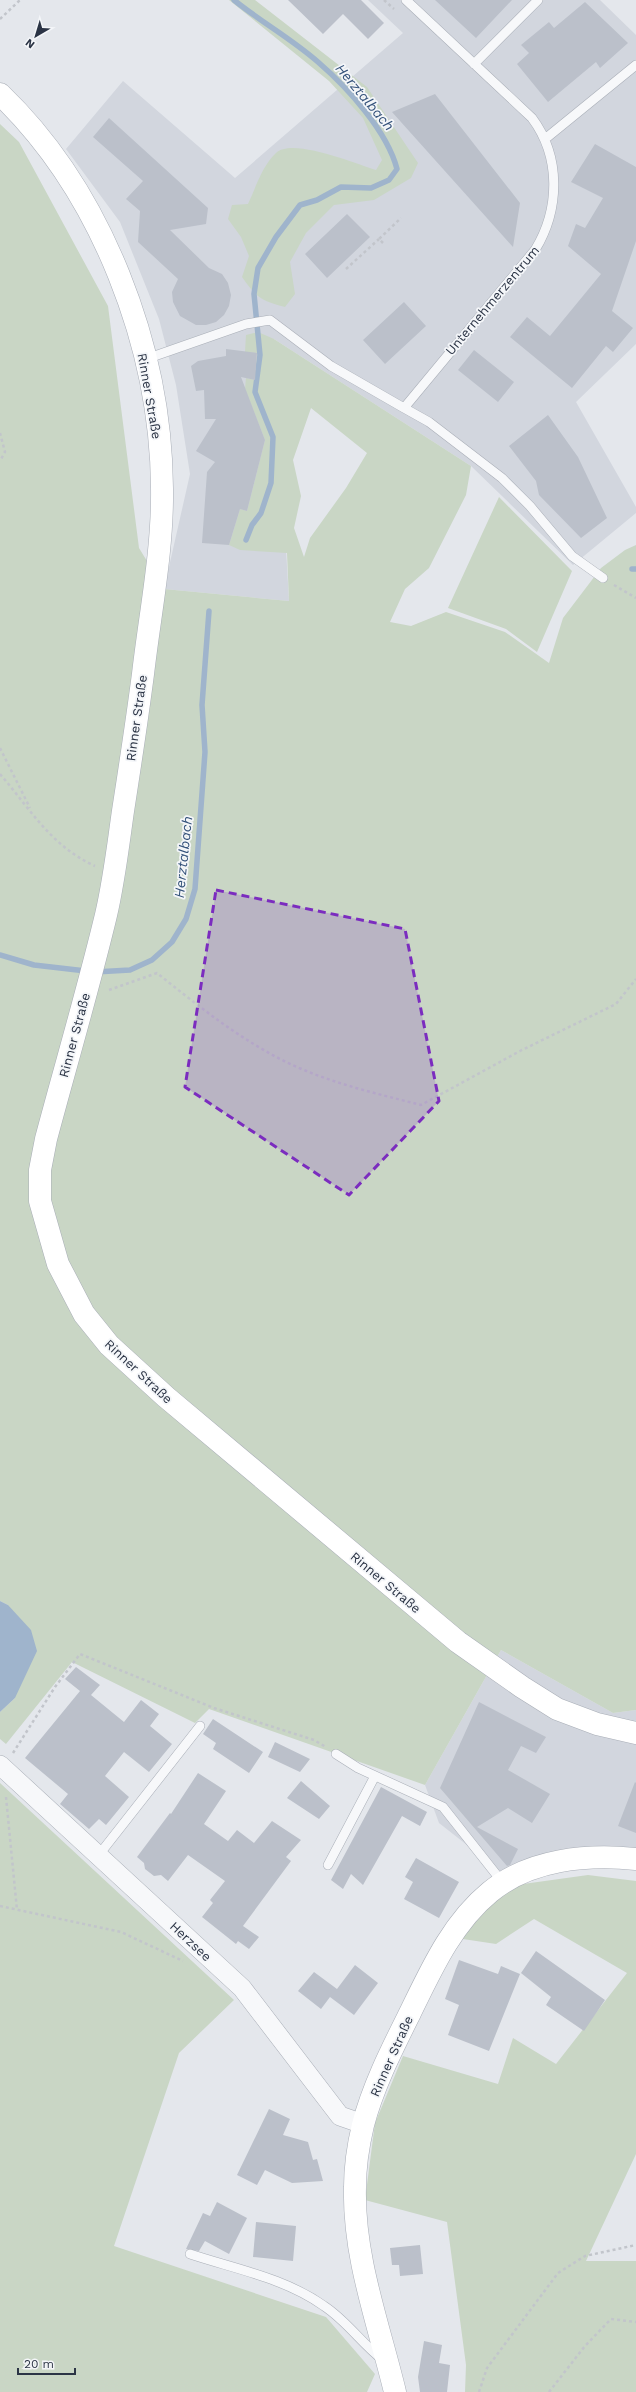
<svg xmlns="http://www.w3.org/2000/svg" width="636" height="2392" viewBox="0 0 636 2392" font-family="'Work Sans',sans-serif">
	<rect width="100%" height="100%" fill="#e4e7ec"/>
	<!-- built -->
	<path fill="#d2d6de" d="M368,0h232l36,35v309l-60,58 60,105v6l-63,52 -102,-99 -197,-127 15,262 -125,-12 26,-115 -14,-89 -17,-66 -39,-97 -54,-73 57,-68 112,97 168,-145z
		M501,1650l112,63 23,-3v146l-28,-3 -108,18 -61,-48 -14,-38z"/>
	<!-- green -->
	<path fill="#c9d6c5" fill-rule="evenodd" d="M229,0h26l112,87 51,76 -7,15 -37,22 -40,5 -28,28 -16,29 5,32 -10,13c-24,-6 -29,-10 -43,-30l7,-21 -8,-19 -13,-18 4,-14 16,-1c8,-17 14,-38 28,-51 16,-16 80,11 100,17l6,-10 -19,-42 -34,-37z
		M0,124l19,18 89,164 31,242 25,41 125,12 -2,-48 -47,-3 -11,-5 11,-36 7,2 18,-71 -20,-51 1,-11 9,2 2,-27 -12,-1 1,-17 12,-3 16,7 197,127 -5,29 -37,73 -24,21 -15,33 21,4 35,-14 59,20 44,31 14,-45 38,-50 24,-18 11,-5v1165l-23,3 -112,-63 -76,135 -216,-76 -14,14 -123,-61 -66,82 -6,-5v-27l15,-14 -7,-93 -8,-4zM311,408l56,45 -21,35 -36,50 -6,19 -10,-29 7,-32 -8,-36z
		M499,497l73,74 -35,81 -31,-23 -58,-21z
		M0,1783l234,217 -55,53 -65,193 212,71 49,57 -8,18h-367z
		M588,1875l48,6v273l-50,107h50v131h-171l1,-27 -19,-143 -82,-22 10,-77 28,-67 95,28 15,-46 43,26 71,-91 -93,-54 -38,25 -53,-8 73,-51z"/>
	<!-- water -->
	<path fill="#9fb4cc" d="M0,1601l8,4 23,25 6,21 -22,47 -15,14z"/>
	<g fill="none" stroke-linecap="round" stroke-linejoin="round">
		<!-- stream -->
		<path stroke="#9fb4cc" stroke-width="5.5" d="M234,0c27,22 58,39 84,62 30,26 69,69 79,107l-8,11 -18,8 -30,-1 -24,13 -17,5 -24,32 -18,31 -4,26 6,61 -5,37 18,45 -2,46 -10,30 -9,12 -6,15
			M632,569h4
			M0,955l34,10 52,6
			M95,972l35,-2 22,-10 20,-18 14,-23 9,-30 10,-137 -3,-47 7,-94"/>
	</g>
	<!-- building -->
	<path fill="#bbc0ca" d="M288,0h73l23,23 -16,16 -25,-25 -20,20z
		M435,0h77l-36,38z
		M585,2l43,41 -28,25 -4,-6 -48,40 -31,-38 12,-11 -8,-8 28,-23 5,6z
		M435,94l85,109 -7,44 -121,-135z
		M109,118l99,90 -2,16 -36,6 39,38 13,6 6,9 3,12 -2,11 -5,9 -8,7 -10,3h-10l-16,-9 -7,-14 -1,-10 6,-13 -40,-37 2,-31 -14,-12 17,-18 -50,-44z
		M595,144l41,23v74l-24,70 21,17 -20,24 -7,-6 -34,42 -62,-51 17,-20 23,19 51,-62 -33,-28 8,-22 9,4 18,-30 -32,-16z
		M347,214l23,23 -43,41 -22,-24z
		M404,302l22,24 -41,38 -22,-24z
		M226,349l31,4 -2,27 -14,-3 24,63 -18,71 -7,-2 -11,36 -27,-2 5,-71 8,-10 -19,-11 20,-32h-11l-1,-29 -8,1 -5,-25 7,-5 28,-5z
		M474,350l40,32 -16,20 -40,-32z
		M548,415l30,42 29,61 -26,20 -42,-43 -3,-14 -27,-35z
		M76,1667l24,18 -9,10 33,27 17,-22 18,14 -9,12 22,18 -23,28 -25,-20 -19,24 24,21 -23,28 -7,-6 -10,10 -29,-25 8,-10 -43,-36 55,-67 -15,-12z
		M479,1702l67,35 -10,16 -15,-7 -13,24 42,24 -18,29 -24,-15 -31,19 41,22 -8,16 -3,1 -67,-78z
		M213,1719l50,33 -14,21 -36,-24 3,-6 -13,-9z
		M275,1742l35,17 -10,13 -32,-15z
		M198,1773l28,18 -22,33 24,17 9,-11 17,13 18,-22 29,19 -15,17 5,4 -48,65 16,11 -10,12 -11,-8 -2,3 -34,-27 11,-14 -3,-3 15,-19 -37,-26 -20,26 -7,-6 -7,1 -9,-7 -1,-6 -7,-6 33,-44 1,1z
		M301,1781l29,25 -11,13 -32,-21z
		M635,1782l1,1v50l-18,-7z
		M381,1787l46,25 -7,14 -18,-10 -39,69 -12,-11 -8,15 -12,-9z
		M416,1858l43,24 -20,36 -35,-19 9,-17 -8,-5z
		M536,1951l69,49 -21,31 -38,-26 5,-8 -30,-24z
		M459,1960l39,14 3,-8 19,8 -31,77 -41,-16 11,-30 -14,-6z
		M355,1965l23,18 -24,32 -24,-18 -9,12 -23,-18 16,-19 23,17z
		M269,2109l21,10 -7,16 25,7 5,18 4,-1 6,22 -31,2 -27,-13 -8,15 -20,-10z
		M217,2202l30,16 -18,36 -24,-13 -6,10 -13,-2 17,-36 7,3z
		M256,2222l40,4 -3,35 -40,-4z
		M420,2245l3,29 -23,2 -1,-11h-7l-2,-17z
		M424,2341l18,4 -3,18 11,2 -3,27h-27l-2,-15z"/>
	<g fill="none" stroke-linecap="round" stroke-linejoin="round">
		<!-- lane casing -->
		<g stroke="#a9aeb7" stroke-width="10">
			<path id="lane" d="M474,64l64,-64
				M545,139l91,-74
				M146,359l100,-35 24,-4 61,46 73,42 131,-158c25,-41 26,-93 -3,-132l-126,-118
				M404,408l25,14 73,56 28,28 42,50 31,22
				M336,1754l22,14 85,39 60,76
				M98,1856l102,-130
				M328,1865l47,-89
				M190,2254c45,15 95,24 134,52 23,15 37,37 59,54"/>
		</g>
		<!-- street casing -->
		<g stroke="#a9aeb7" stroke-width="20">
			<path id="street" d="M0,1765l242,223 98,128 23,8"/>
		</g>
		<!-- secondary casing -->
		<g stroke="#a9aeb7" stroke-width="23">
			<path id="secondary" d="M0,94c102,98 161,253 162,394 1,62 -12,125 -19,186 -6,46 -13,92 -20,137 -5,35 -9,70 -17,104 -18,75 -40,149 -60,224l-6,31v31l18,63 26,50 25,31 57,52 292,245 64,45 35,22 40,15 39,9
				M395,2392c-16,-67 -42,-135 -40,-205 0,-21 3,-41 8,-62 10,-39 29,-76 47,-112 21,-43 42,-90 80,-121 40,-33 97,-38 146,-33"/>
		</g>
		<!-- path -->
		<path stroke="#c2c5cb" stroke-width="2.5" stroke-dasharray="3 3" stroke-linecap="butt" d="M384,0l10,9
			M0,19l20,-19
			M383,243l-4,-4 22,-21
			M346,269l33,-30
			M0,433l5,19 -5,9
			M614,585l22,13
			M0,748l30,60
			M0,774c31,36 51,72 95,92
			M109,990l48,-17c40,32 80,64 125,87 44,22 92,33 139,45l99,-54 96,-47 20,-25
			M13,1753l42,-66 25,-33 134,54 100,32 12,7
			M6,1797l11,113
			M0,1906l121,26 62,29
			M479,2392l8,-24 71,-95 27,-17 51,-11
			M549,2392l36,-46 26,-27 25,3"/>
		<!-- lane -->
		<use href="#lane" stroke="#f7f8fa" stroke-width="9"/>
		<!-- street -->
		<use href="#street" stroke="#f7f8fa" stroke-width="19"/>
		<!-- secondary -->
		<use href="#secondary" stroke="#fff" stroke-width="22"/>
	</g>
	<!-- marked area -->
	<path fill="#7b2cbf" fill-opacity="0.2" stroke="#7b2cbf" stroke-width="3" stroke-dasharray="8 5" stroke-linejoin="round" d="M216,890l189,39 34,172 -90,94 -164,-108z"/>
	<g text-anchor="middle" stroke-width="3.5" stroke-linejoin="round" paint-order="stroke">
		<!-- street labels -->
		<g font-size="13" fill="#2b3445" stroke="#f4f6f9">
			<text transform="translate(492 300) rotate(-50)" y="5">Unternehmerzentrum</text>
			<text transform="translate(150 396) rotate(80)" y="5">Rinner Straße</text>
			<text transform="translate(136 718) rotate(-82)" y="5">Rinner Straße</text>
			<text transform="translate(74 1035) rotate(-75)" y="5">Rinner Straße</text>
			<text transform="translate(139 1371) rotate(43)" y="5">Rinner Straße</text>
			<text transform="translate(386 1582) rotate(40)" y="5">Rinner Straße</text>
			<text transform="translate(191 1941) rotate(43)" y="5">Herzsee</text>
			<text transform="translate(391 2056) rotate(-66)" y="5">Rinner Straße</text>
		</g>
		<!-- water labels -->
		<g font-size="14" font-style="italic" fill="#34527a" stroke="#f4f6f9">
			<text transform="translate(365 97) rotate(50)" y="5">Herztalbach</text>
			<text transform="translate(183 857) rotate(-84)" y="5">Herztalbach</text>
		</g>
	</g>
	<!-- north arrow -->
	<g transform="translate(36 36) rotate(218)" stroke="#f4f6f9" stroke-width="3" paint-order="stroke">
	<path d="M0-3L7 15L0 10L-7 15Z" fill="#2b3445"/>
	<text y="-6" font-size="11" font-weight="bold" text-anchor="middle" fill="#2b3445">N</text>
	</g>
	<!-- scale -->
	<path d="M18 2368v6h57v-6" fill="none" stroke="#2b3445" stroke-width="2"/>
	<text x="24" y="2368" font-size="12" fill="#2b3445" stroke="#f4f6f9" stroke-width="3" paint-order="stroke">20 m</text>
</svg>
